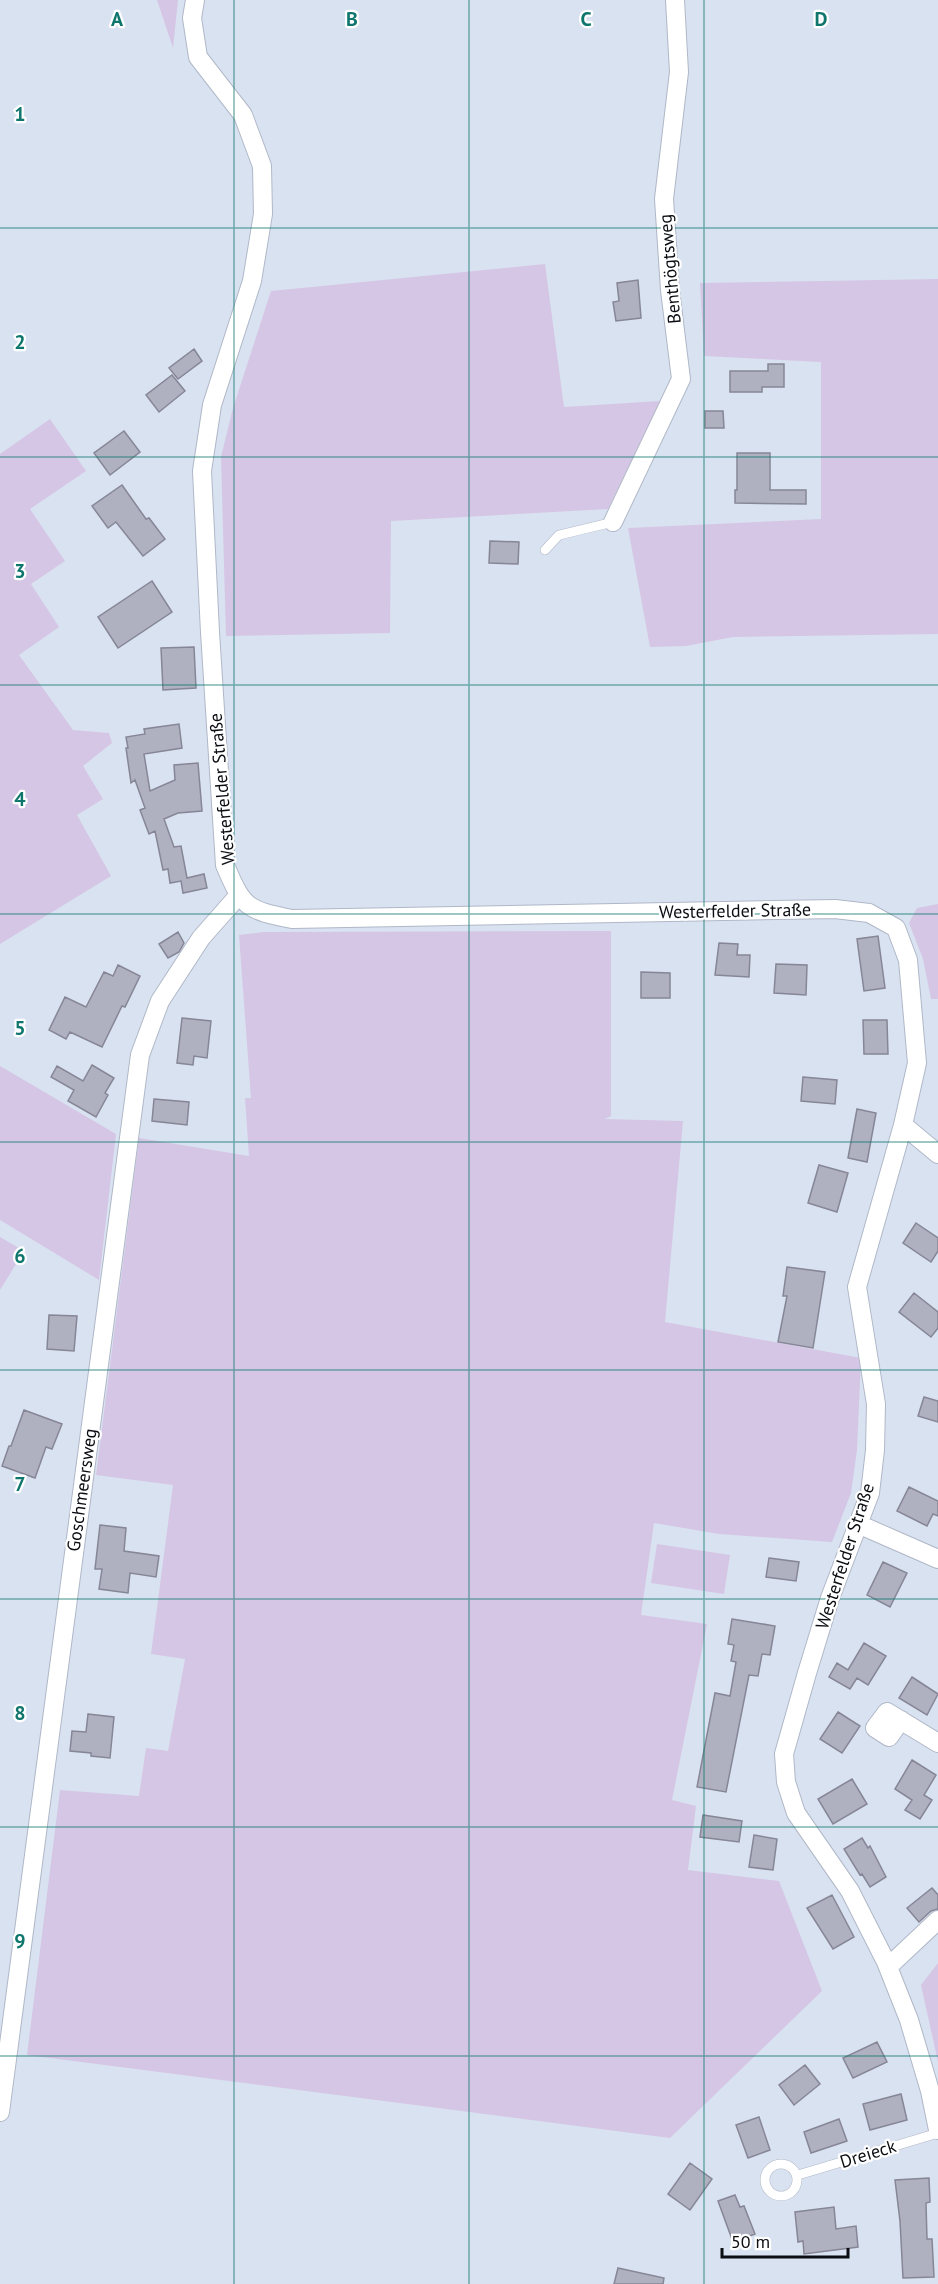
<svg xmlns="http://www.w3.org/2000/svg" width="938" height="2284" viewBox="0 0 938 2284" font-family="'PT Sans',sans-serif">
	<rect width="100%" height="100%" fill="#d9e2f1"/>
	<!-- green -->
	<path fill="#d5c6e5" d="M157,0h21l-5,48z
		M545,264l19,143 96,-6 -52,108 -217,12 -1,112 -164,3 -5,-179 12,-49 38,-117z
		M938,279v355l-205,3 -47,9 -36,1 -22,-119 193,-9v-157l-117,-6 -4,-73z
		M50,419l36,52 -56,38 35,52 -34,23 28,43 -40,28 54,75 36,3 3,10 -29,23 20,33 -26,16 34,61 -111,68v-490z
		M938,904v95h-7l-8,-40 -14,-36 8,-15z
		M611,931v185l-6,3 78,2 -18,201 196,36 -4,92 -6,43 -19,49 -113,-8 -65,-11 -13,92 66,9 -35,176 24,6 -8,64 91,11 43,110 -152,147 -643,-83 33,-265 79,6 7,-48 22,3 17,-92 -34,-5 22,-169 -77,-10 43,-337 110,18 -4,-58h6l-12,-163 24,-3z
		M0,1066l116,68 -17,146 -99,-60z
		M0,1237l24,14 -24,39z
		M657,1544l73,11 -6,39 -73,-11z
		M938,1963v99l-17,-77z"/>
	<!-- building -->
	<path fill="#afb0c0" stroke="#868696" stroke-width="1.5" d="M638,280l3,38 -25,3 -3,-19 6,-1 -2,-18z
		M194,349l8,12 -24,18 -9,-11z
		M768,364h16v23h-22v5h-32v-21h38z
		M172,375l13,16 -26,21 -13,-17z
		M705,411h18l1,17h-19z
		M124,431l16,21 -30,23 -16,-22z
		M737,453h33v37h36v14l-71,-1v-13h2z
		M122,485l24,34 3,-1 16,21 -22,17 -27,-34 -8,6 -16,-22z
		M490,541l29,1 -1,22 -29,-1z
		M152,581l20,31 -54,36 -20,-31z
		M194,647l2,41 -33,2 -2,-42z
		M179,724l3,24 -38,6 6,37 25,-11 -1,-15 24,-2 4,48 -24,2 -14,6 10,28 7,-1 6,32 17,-4 3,14 -24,5 -2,-12 -11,2 -2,-14 -5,1 -8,-39 -6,3 -9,-24 5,-2 -10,-28 -4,3 -5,-35h2l-2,-11 19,-3 -1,-5z
		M178,932l6,11 -5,9 -11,6 -9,-14z
		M878,936l7,52 -21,3 -7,-52z
		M719,943l19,1 -1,11h13l-1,22 -34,-2z
		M776,964l31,1 -1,30 -32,-2z
		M118,965l22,11 -15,31 -3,-1 -20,41 -32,-15 -4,7 -17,-9 16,-33 21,10 18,-35 9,4z
		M641,972l29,1v25h-29z
		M182,1018l29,3 -4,37 -13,-2 -1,9 -16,-2z
		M863,1020h24l1,34h-24z
		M92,1065l22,13 -9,15 3,2 -12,22 -28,-16 6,-11 -23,-13 6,-11 26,15z
		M803,1077l34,3 -2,24 -34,-3z
		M154,1099l35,3 -2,23 -35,-4z
		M857,1109l19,4 -9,49 -19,-4z
		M819,1165l29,8 -11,39 -29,-9z
		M916,1223l22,15v13l-7,11 -28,-19z
		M787,1267l38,5 -12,76 -35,-6 9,-46h-4z
		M914,1293l24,19v16l-7,9 -32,-25z
		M49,1315l28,1 -3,35 -27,-2z
		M924,1397l14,4v21l-20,-6z
		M24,1410l38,14 -10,25 -6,-2 -11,31 -33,-12 7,-20h2z
		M909,1487l29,14v15l-5,-2 -6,12 -30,-15z
		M100,1525l26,3 -2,23 35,5 -3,21 -26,-4 -2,20 -29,-4 3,-20h-7z
		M769,1558l30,4 -3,19 -30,-4z
		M883,1562l24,11 -17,34 -23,-12z
		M732,1619l43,7 -5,29 -8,-1 -4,22 -9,-1 -23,117 -29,-5 18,-94 15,3 6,-34 -5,-1 3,-16 -6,-1z
		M864,1643l22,13 -18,29 -11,-7 -7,11 -21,-12 8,-14 11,7z
		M912,1677l26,17 -11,21 -28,-17z
		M838,1712l22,14 -18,27 -22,-14z
		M88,1714l26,3 -4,41 -19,-2v-3l-21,-2 2,-20 14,1z
		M912,1760l24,15 -12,20 8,5 -12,19 -15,-9 7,-10 -17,-11z
		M852,1779l15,25 -34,20 -15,-25z
		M703,1815l39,6 -3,21 -39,-5z
		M754,1835l23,4 -4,31 -24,-3z
		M862,1838l6,10 2,-2 16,31 -16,10 -8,-13 -2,1 -16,-26z
		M932,1888l6,7v14l-7,2 -12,11 -12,-14z
		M832,1895l22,42 -21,12 -26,-41z
		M877,2042l10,20 -34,16 -10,-20z
		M805,2065l15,19 -26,21 -15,-20z
		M901,2094l6,26 -37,10 -7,-26z
		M759,2117l11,33 -22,8 -12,-33z
		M839,2119l8,22 -36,12 -7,-21z
		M690,2163l22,16 -22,31 -22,-16z
		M929,2178l1,24 -4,1 1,36h5l2,38 -31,1 -3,-57 -5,-41z
		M735,2195l5,12 4,-1 11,28 -22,8 -15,-41z
		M834,2207l2,22 20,-3 2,21 -54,7 -1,-13 -5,1 -3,-30z
		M618,2268l46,10 -1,6h-49z"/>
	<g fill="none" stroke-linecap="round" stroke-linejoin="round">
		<!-- lane casing -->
		<g stroke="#b0b8c7" stroke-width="10">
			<path id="lane" d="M545,550l14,-15 54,-13
				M765 2180a16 16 0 1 1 32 0a16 16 0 1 1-32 0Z
				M798,2175l140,-42"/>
		</g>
		<!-- street casing -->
		<g stroke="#b0b8c7" stroke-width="20">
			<path id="street" d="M195,0l-3,18 6,39 45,58 19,51 1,48 -11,67 -40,124 -10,66 8,161 15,233c18,43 22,45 67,54l543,-10 34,4 27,15 12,32 9,103 -14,62 -46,162 19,117 -1,46 -5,43 -40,105 -23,75 -23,81 2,28 10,31 54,78 36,71 23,58 21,71 8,39
				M613,522l68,-143 -11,-89 -6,-91 15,-127 -4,-72
				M903,1125l35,29
				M858,1524l80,35
				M901,1720l-12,17 -14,-9 12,-16 51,31
				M888,1967l50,-47
				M0,2112l140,-1057 20,-54 41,-63 37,-42"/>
		</g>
		<!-- lane -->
		<use href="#lane" stroke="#fff" stroke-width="9"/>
		<!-- street -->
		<use href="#street" stroke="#fff" stroke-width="18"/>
	</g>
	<!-- grid -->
	<path fill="none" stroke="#0f766e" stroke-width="1.5" stroke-opacity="0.55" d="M234,0v2284M469,0v2284M704,0v2284M0,228h938M0,457h938M0,685h938M0,914h938M0,1142h938M0,1370h938M0,1599h938M0,1827h938M0,2056h938"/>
	<g text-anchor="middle" stroke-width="4.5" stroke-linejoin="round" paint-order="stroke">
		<!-- street labels -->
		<g font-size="18" fill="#0b0d12" stroke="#fff">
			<text transform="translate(670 269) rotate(-95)" y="6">Benthögtsweg</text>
			<text transform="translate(222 789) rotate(-95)" y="6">Westerfelder Straße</text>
			<text transform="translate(735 911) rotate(-1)" y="6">Westerfelder Straße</text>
			<text transform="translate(82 1490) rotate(-82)" y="6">Goschmeersweg</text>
			<text transform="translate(845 1556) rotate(-72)" y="6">Westerfelder Straße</text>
			<text transform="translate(868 2154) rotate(-17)" y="6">Dreieck</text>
		</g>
	</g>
	<g font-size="20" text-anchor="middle" font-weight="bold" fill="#0f766e" stroke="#fff" stroke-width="4.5" stroke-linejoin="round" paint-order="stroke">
		<text x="117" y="26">A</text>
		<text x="352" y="26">B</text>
		<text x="586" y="26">C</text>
		<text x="821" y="26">D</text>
		<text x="20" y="121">1</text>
		<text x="20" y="349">2</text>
		<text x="20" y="578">3</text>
		<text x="20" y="806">4</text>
		<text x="20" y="1035">5</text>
		<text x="20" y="1263">6</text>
		<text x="20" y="1491">7</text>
		<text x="20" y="1720">8</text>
		<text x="20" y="1948">9</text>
	</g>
	<!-- scale -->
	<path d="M722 2248v9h126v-9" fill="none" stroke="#0b0d12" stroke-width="3"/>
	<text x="731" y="2248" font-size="18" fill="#0b0d12" stroke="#ffffff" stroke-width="4.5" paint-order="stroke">50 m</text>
</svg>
